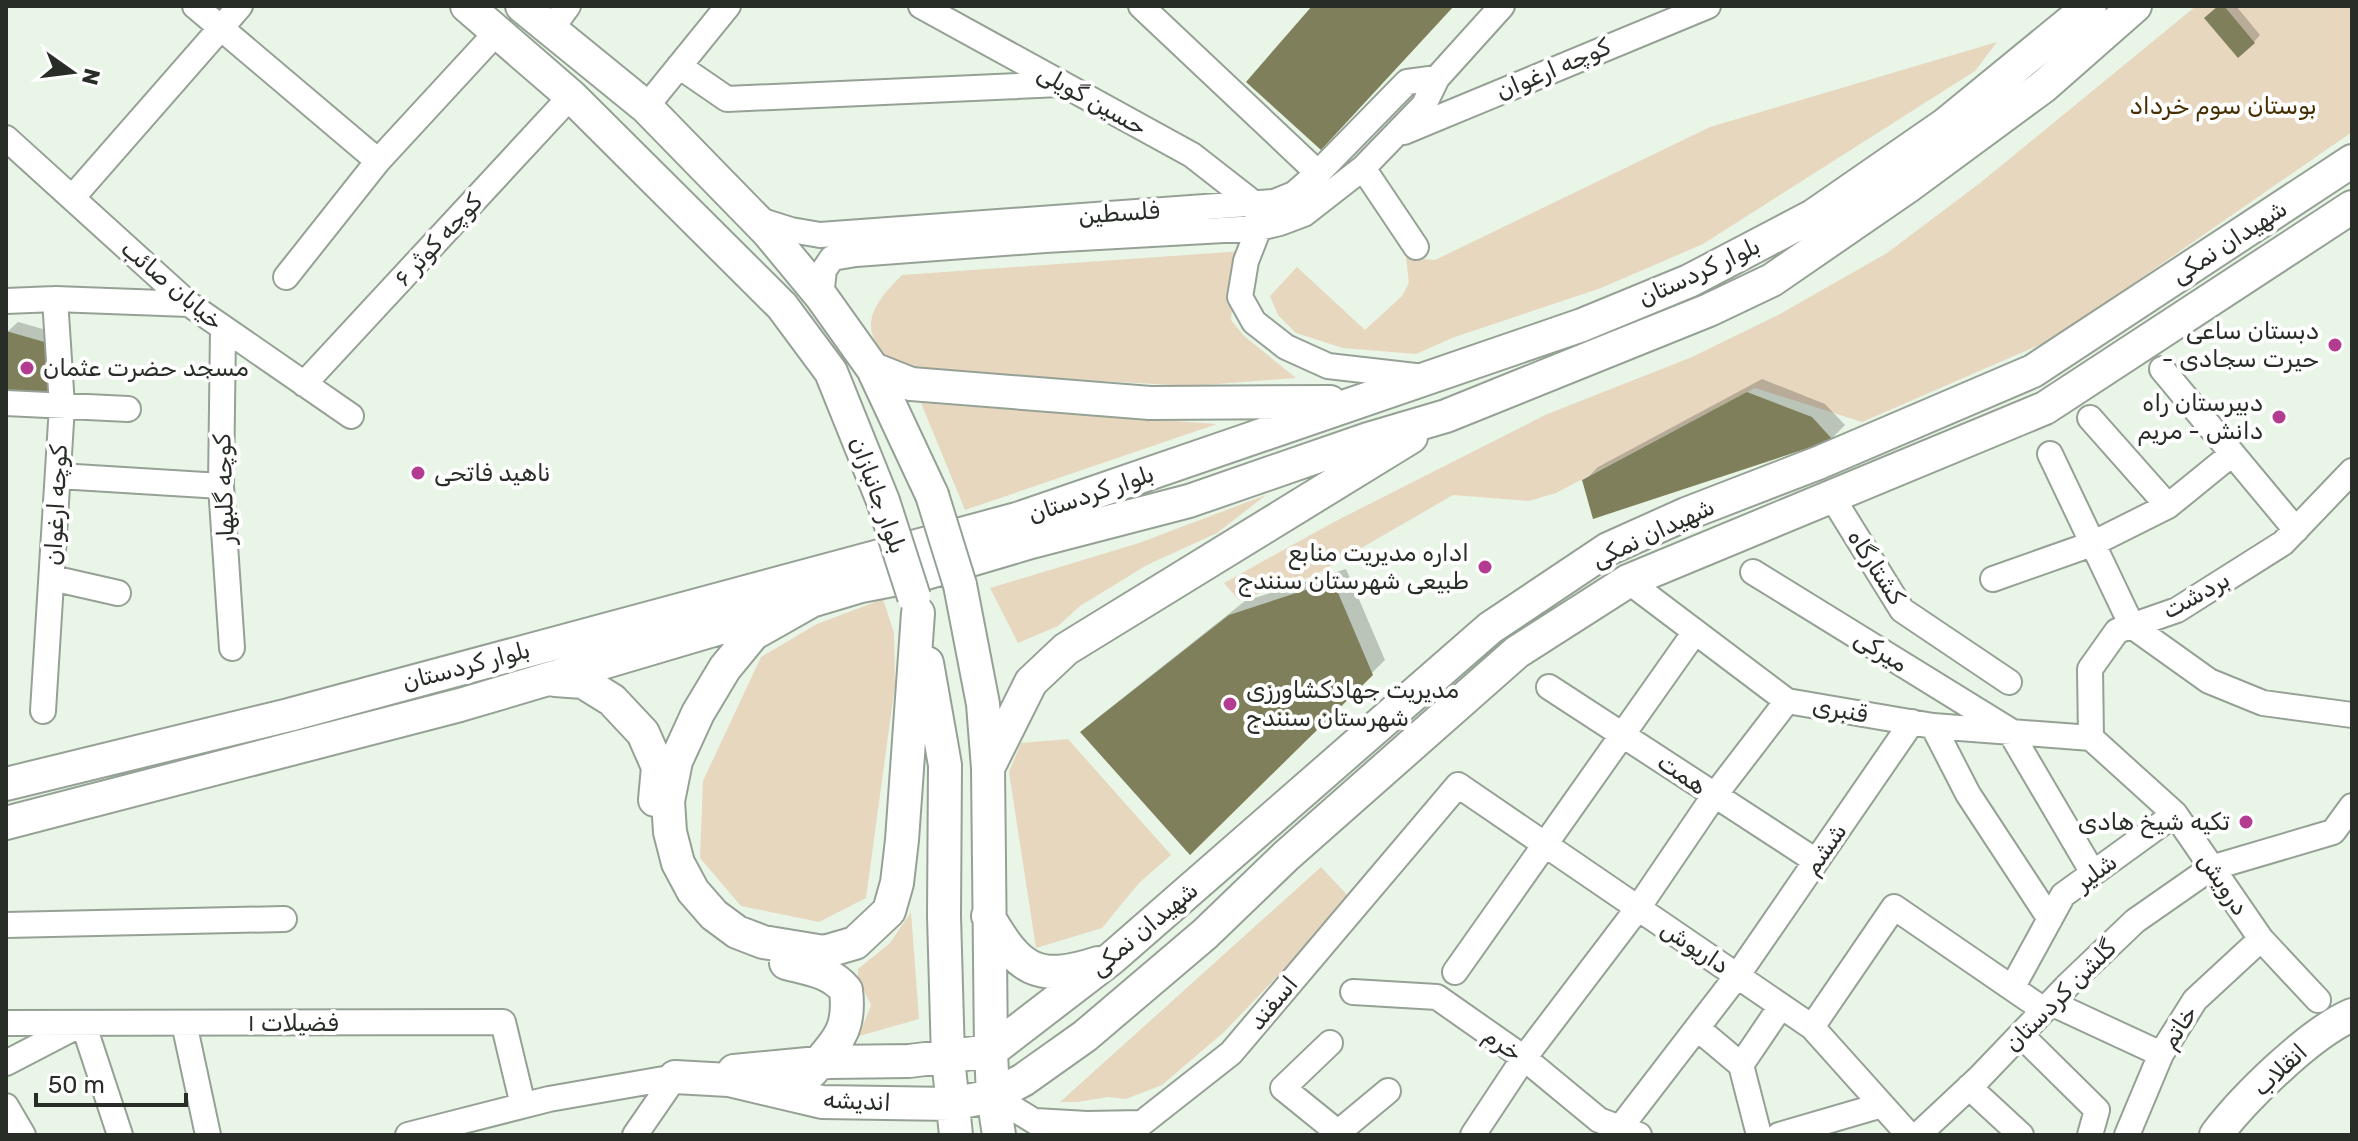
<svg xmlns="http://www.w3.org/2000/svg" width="2358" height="1141" viewBox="0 0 2358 1141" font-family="Rubik,'Noto Sans Arabic',sans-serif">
	<rect width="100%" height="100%" fill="#e9f5e7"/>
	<!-- green -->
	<path fill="#e7d7bf" d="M2196,6h156v126l-299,207 -191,83 -107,-34 -199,105 -27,8 -76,-6 -140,81 -74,24 -15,-17 108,-60 213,-108 147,-58 88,-43 107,-61 93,-70z
		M1997,42l-22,29 -272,173 -102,44 -149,50 -36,16 -73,-6 -47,-15 -18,-18 -8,-19 27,-29 68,63 37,-34 7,-13 -3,-25 29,2 275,-133z
		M1243,251l-9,28 -3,41 13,16 52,42 -105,8 -247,-14 -54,-8c-5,-9 -14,-18 -17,-28 -9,-23 14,-46 29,-61z
		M921,403l296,21 -252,86z
		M1266,495l-49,38 -70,32 -67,41 -22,20 -40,17 -28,-55 149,-45z
		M883,599l11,34 1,52 -29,213 -47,24 -78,-16 -41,-48 3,-77 58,-124 56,-33z
		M1068,739l103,116 -32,28 -37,45 -66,20 -27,-176 12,-29z
		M1321,867l30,32 -127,133 -62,53 -36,14 -18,-2 -31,5h-17z
		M911,912l8,107 -60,17 12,-31 -13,-26v-10l32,-26z"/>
	<!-- shadow -->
	<path fill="#0003" d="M2220,6h16l24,29 -6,7z
		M18,322l39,11 -1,53 -10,10 -40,-55 1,-9z
		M1762,379l63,25 20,21 -13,13 -237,78 -11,-35 14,-14z
		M1346,569l39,91 -195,192 -107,-120 13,-13 149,-118z"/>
	<!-- building -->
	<path fill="#7f805b" d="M1312,6h142l-133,144 -75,-68z
		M2218,6h6l31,37 -17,15 -34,-40z
		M6,331l42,12 -1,55 -41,-4z
		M1747,392l65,25 21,23 -240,79 -11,-39z
		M1333,581l40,94 -183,180 -110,-123 149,-117z"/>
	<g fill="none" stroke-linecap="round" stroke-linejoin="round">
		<!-- minor casing -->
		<g stroke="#96a195" stroke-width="28">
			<path id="minor" d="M195,6l183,155
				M921,6l271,149 64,50 3,23 -13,33 -6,36 14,25 32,25 42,19 96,11
				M1141,6l177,167
				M551,29l17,-23
				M679,66l48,33 333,-15
				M646,107l82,-101
				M1404,132l304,-126
				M6,138l183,166 162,112
				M1363,168l53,79
				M72,198l168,-192
				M756,219l35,11 29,5 454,-33 20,-8 24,-21 89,-91 30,-4
				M286,277l92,-116 119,-129
				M821,296l3,-26 8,-12 24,-4 189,-14 214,-12 21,-5 24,-9 59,-46 61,-63 13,-27 65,-72
				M6,301l49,-2 134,5
				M223,329l-2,157 11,162
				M2162,369l134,161
				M304,384l267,-288
				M6,403l122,6
				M2090,418l78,88
				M2050,454l82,172 77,55 54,22 89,12
				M59,476l162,10
				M1832,497l70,113 107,72
				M1753,572l256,158 84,143
				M52,578l66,15
				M1993,579l99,-35 76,-38 64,-52
				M1628,581l159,120 146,25 158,12
				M1549,687l267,174
				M43,711l19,-305 -7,-107
				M1933,726l35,68 82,125
				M2091,738l-1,-69 27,-38 60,-21 106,-67 69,-72
				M2091,738l84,76 86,125 57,61
				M6,925l278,-6
				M1455,972l240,-340
				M2012,988l51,-93 112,-81
				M1353,992l84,5 87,61 75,62 40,15
				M2051,1003l110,51
				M6,1023l497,-1 20,83
				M184,1023l24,112
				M1812,1027l82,-120 150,103
				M1697,1028l44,37 18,70
				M2021,1035l76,75 -7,25
				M1330,1043l-47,45 58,47
				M6,1063l77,-40 37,112
				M1741,1065l40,-59
				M1969,1087l52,48
				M993,1096l54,33
				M6,1106l17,29
				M1035,1121l52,3 55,-1 89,-70 227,-268 354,242 97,108
				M1620,1128l117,-152 175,-254
				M408,1135l141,-36 126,-22
				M635,1135l40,-58
				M1335,1135l53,-44
				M1473,1135l51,-77 114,-150 76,-112 73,-95
				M1779,1135l103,-30
				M1918,1135l62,-58 88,-92 67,-64 76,-53 122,-36 19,-26
				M2127,1135l34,-81 34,-54 66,-61"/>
		</g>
		<!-- major casing -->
		<g stroke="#96a195" stroke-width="36">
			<path id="major" d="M467,6l104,90 211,210 49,66 52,129
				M522,6l124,101 122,125 53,64 52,73 59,126
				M873,369l38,15 239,19 180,-1
				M960,585l23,119 5,64 3,283 2,45 6,39
				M918,613l-16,227 -5,43 -8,28 -34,32 -31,9 -61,-10 -26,-10 -23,-17 -21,-24 -15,-28 -8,-31 -2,-31 8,-40 22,-48 27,-45 28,-34 58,-33 50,-15 62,-12 108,-32 158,-41 179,-62 78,-23 263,-106 63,-30 135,-93 137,-101 91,-80
				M927,663l18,102 -1,151 4,142 8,77
				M555,680l28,2 29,18 31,33 15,34 -3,33
				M988,768l43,-86 35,-33 345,-212
				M6,784l283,-69 728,-196 565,-194 107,-44 124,-65 133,-92 144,-118
				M6,823l454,-118 314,-93
				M988,916c31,54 49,67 110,47
				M786,963c23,6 44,8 60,27 5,42 -10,52 -34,81
				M734,1071l95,-9 80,-1 82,-10 121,-93 378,-330 118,-79 78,-35 132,-51 215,-92 319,-210
				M675,1077l54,3 93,22 129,2 42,-8 30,-16 62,-44 120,-102 81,-78 231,-204 111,-71 417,-173 307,-201
				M2216,1135c28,-37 94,-102 136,-120"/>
		</g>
		<!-- minor -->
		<use href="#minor" stroke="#fff" stroke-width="24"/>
		<!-- major -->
		<use href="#major" stroke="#fff" stroke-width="32"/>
		<!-- major-bridge casing -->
		<g stroke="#96a195" stroke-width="36" stroke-linecap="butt">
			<path id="major-bridge" d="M932,495l28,90
				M883,501l31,96"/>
		</g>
		<!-- major-bridge -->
		<use href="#major-bridge" stroke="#fff" stroke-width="32"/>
	</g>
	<!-- markers -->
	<g fill="#b33b90" stroke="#fff" stroke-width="3">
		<circle cx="2335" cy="345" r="8"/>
		<circle cx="27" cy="368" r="8"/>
		<circle cx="2279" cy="417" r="8"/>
		<circle cx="418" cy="473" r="8"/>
		<circle cx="1485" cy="567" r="8"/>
		<circle cx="1230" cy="704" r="8"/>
		<circle cx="2246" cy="822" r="8"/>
	</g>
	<g text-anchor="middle" stroke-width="8" stroke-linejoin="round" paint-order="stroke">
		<!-- street labels -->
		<g font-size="24" fill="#292d28" stroke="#fff">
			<text transform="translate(1553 69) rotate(-23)" y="8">کوچه ارغوان</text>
			<text transform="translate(1092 100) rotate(29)" y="8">حسین گویلی</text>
			<text transform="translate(1119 213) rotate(-4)" y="8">فلسطین</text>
			<text transform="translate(438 240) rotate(-47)" y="8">کوچه کوثر ۶</text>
			<text transform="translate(2229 242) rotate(-33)" y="8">شهیدان نمکی</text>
			<text transform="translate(1699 272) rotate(-25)" y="8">بلوار کردستان</text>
			<text transform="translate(172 285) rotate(40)" y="8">خیابان صائب</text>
			<text transform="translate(224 489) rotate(-92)" y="8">کوچه گلبهار</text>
			<text transform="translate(1091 494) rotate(-19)" y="8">بلوار کردستان</text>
			<text transform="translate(878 495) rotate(70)" y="8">بلوار جانبازان</text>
			<text transform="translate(56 505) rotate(-87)" y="8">کوچه ارغوان</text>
			<text transform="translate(1653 533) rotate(-25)" y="8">شهیدان نمکی</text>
			<text transform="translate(1876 567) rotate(57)" y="8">کشتارگاه</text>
			<text transform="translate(2196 595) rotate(-29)" y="8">بردشت</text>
			<text transform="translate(1881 651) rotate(32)" y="8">میرکی</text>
			<text transform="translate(466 666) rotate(-15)" y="8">بلوار کردستان</text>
			<text transform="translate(1840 710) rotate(10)" y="8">قنبری</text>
			<text transform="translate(1682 774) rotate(34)" y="8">همت</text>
			<text transform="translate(1825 849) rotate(-55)" y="8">ششم</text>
			<text transform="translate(2096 872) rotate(-36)" y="8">شلیر</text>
			<text transform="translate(2223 884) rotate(56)" y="8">درویش</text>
			<text transform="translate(1144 929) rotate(-40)" y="8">شهیدان نمکی</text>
			<text transform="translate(1695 947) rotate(34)" y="8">داریوش</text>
			<text transform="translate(2060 996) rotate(-45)" y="8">گلشن کردستان</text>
			<text transform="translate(1273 1003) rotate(-50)" y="8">اسفند</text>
			<text x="293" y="1031">فضیلات ۱</text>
			<text transform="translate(2179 1027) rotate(-57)" y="8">خاتم</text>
			<text transform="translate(1503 1044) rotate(35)" y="8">خرم</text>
			<text transform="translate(2280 1070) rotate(-43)" y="8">انقلاب</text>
			<text transform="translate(857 1101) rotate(3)" y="8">اندیشه</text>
		</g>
		<!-- park labels -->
		<g font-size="24" fill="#462e00" stroke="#fff">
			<text x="2223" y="114">بوستان سوم خرداد</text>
		</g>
		<!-- poi labels -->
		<g font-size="24" fill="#292d28" stroke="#fff" text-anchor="end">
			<text x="2319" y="339">دبستان ساعی<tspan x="2319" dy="28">- حیرت سجادی</tspan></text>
			<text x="43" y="376" text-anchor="start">مسجد حضرت عثمان</text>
			<text x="2263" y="411">دبیرستان راه<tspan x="2263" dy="28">دانش - مریم</tspan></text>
			<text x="434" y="481" text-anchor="start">ناهید فاتحی</text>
			<text x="1469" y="561">اداره مدیریت منابع<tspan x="1469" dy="28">طبیعی شهرستان سنندج</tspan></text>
			<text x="1246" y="698" text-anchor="start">مدیریت جهادکشاورزی<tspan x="1246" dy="28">شهرستان سنندج</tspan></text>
			<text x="2230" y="830">تکیه شیخ هادی</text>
		</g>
	</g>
	<!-- border -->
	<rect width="2358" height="1141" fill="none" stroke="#292d28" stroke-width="16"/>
	<!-- north arrow -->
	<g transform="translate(72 72) rotate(104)" stroke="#ffffff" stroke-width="6" paint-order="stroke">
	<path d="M0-6L14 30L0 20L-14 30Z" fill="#292d28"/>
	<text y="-12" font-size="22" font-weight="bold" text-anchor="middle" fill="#292d28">N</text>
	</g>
	<!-- scale -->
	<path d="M36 1093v12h150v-12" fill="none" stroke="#292d28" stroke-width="4"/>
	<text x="48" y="1093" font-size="24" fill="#292d28" stroke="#ffffff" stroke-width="6" paint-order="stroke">50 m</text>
</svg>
